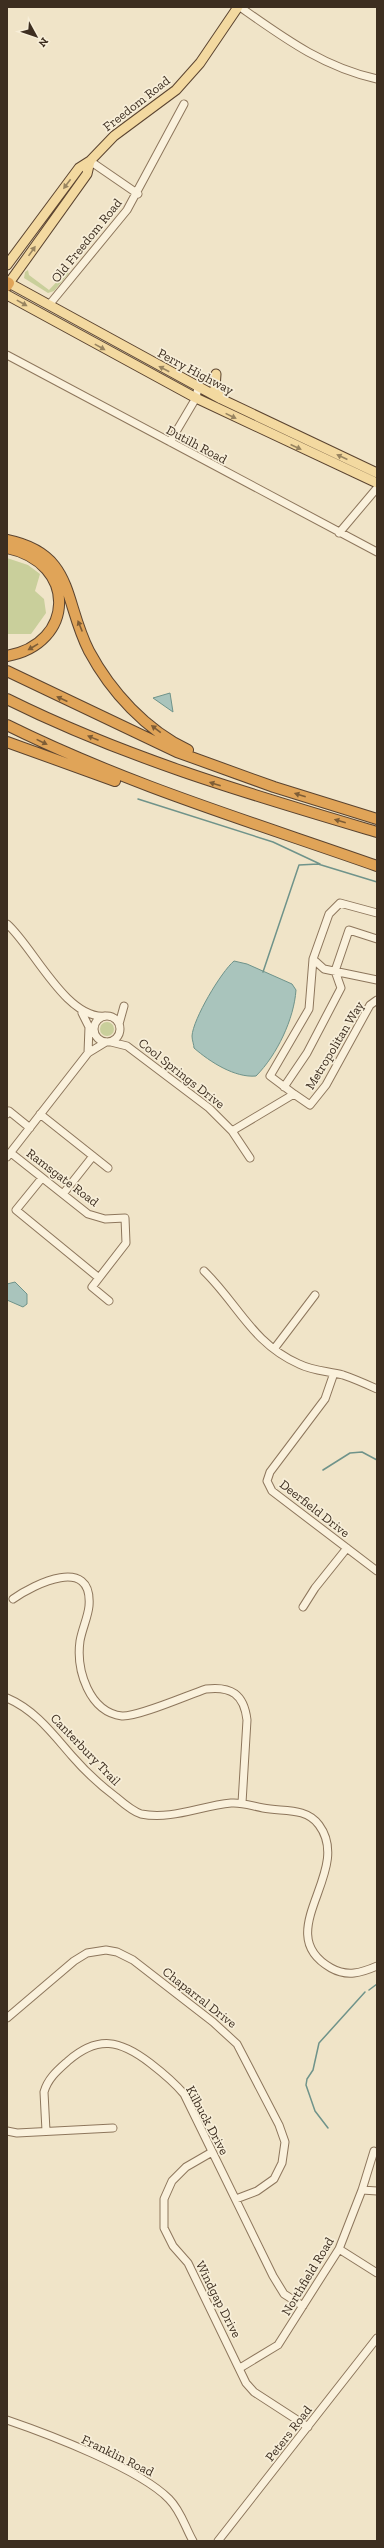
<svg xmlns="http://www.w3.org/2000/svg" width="384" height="2548" viewBox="0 0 384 2548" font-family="'Zilla Slab',serif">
	<rect width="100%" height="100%" fill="#f0e4c8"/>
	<!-- green -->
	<path fill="#c9cf9b" d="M28,270l1,5 20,15 17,-18 3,1 -15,18 -6,2 -24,-15 1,-6z
		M7,558l21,7 12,9 -5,17 9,8 2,14 -15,21h-24z
		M100 1029a7 7 0 1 1 14 0a7 7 0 1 1-14 0Z"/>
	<!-- water -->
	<path fill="#a9c4bc" stroke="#6f938a" d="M170,693l3,19 -20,-14z
		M234,961l13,3 45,20 4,6c-2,29 -19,65 -40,86 -21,2 -46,-14 -62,-28 0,-3 -2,-8 -2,-12 1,-17 29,-64 42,-75z
		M15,1282l12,12v10l-4,3 -16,-7v-16z"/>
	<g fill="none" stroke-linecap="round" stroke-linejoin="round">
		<!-- stream -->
		<path stroke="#6f938a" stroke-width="1.5" d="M138,799l135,43 47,22
			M263,972l36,-107 19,-1 59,18
			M323,1470l27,-17 12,-1 15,8
			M369,1990l8,-6
			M328,2128l-13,-17 -9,-26 1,-6 6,-9 6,-27 46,-51"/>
		<!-- minor casing -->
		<g stroke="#8d765c" stroke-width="9">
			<path id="minor" d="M240,7c44,31 83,60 137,72
				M90,161l48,33
				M49,305l78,-95 57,-106
				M7,355l370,197
				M170,442l26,-44 2,-11
				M339,533l38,-45
				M377,913l-37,-10 -11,11 -16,45 11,10 53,11
				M7,924c25,21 59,96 98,92
				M82,1013l7,14 -1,26
				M94 1029a13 13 0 1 1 26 0a13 13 0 1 1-26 0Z
				M119,1024l5,-18
				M111,1042l16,4 82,62 23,23 18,27
				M284,1087l23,-34 34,-65 -6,-17 14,-41 28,9
				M294,1094l-24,-18 39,-67 4,-50
				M7,1114l2,-3 21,17
				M40,1114l68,54
				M232,1131l62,-37 16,11 16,-20 44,-80 7,-5
				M11,1153l77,61 17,5 20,-1 1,25 -34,44 17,14
				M7,1157l81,-104 18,-11
				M42,1178l-26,32 83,68
				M63,1194l30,-38
				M204,1271c34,33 48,72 95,93 14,7 29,7 44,11 12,4 23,9 34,14
				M274,1349l41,-54
				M334,1373l-9,26 -55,73 -3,9 5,10 105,80
				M13,1599c21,-15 80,-44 76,7 -1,11 -7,23 -9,35 -4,29 9,71 42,75 16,1 66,-21 84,-27 25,-3 38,5 41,31l-5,83
				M303,1607l12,-19 32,-40
				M7,1698c28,12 45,35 65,58 13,15 28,29 44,41 7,6 16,14 25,17 31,6 59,-8 90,-11 11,-1 21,3 32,5 20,4 43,-1 56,17 35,47 -50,108 12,143 16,9 30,5 46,-2
				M7,2018l67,-57 13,-8 19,-3 11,2 16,8 80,62 24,22 42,81 6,17 -3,21 -8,16 -17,12 -21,8
				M7,2131l10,2 96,-5
				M46,2131l-2,-39c4,-14 14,-22 24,-31 30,-26 52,-21 82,2 13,10 24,19 34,31l89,182 11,18 19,12
				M212,2152l-26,15 -14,14 -8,18v29l9,18 15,17 58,120 8,9 54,35
				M362,2190l15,1
				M339,2249l38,24
				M240,2368l38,-23 61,-96 23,-59 12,-39
				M7,2420c41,14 133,49 162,79 12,12 16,28 24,42
				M218,2541l159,-203"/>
		</g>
		<!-- major casing -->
		<g stroke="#5b4430" stroke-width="11">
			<path id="major" d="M90,161l-3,13 -78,109 212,116 156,74
				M7,265l72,-97 11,-7 24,-25 62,-46 24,-27 38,-56
				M7,295l189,103 181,85
				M216,374l-1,14 6,11"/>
		</g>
		<!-- highway casing -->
		<g stroke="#5b4430" stroke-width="12">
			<path id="highway" d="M7,282l2,1 -2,3
				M7,540c68,14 56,60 82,111 22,41 57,79 99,99
				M7,548c71,15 68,96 0,108
				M7,671l170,81 97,35 103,32
				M7,699c121,60 242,95 370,133
				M7,725c119,59 245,97 370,141
				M7,742l108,39"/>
		</g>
		<!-- minor -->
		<use href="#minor" stroke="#faf1dc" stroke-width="7"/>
		<!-- major -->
		<use href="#major" stroke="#f3d9a0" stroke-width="9"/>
		<!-- highway -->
		<use href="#highway" stroke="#e0a458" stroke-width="10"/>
	</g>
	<!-- one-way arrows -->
	<defs><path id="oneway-solid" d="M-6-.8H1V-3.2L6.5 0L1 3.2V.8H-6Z"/></defs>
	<g fill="#988460">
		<use href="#oneway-solid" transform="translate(67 184) rotate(127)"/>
		<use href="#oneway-solid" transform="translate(32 251) rotate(-55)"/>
		<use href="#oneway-solid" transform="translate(22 303) rotate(29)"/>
		<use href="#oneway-solid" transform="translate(100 347) rotate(29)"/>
		<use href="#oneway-solid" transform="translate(164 369) rotate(-152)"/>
		<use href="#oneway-solid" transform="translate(231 416) rotate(26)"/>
		<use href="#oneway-solid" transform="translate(296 447) rotate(25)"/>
		<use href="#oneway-solid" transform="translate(342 457) rotate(-155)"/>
	</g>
	<g fill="#7e5d36">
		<use href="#oneway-solid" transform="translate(80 626) rotate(-112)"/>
		<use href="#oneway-solid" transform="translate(33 647) rotate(149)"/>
		<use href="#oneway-solid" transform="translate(62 699) rotate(-155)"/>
		<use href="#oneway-solid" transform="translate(156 729) rotate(-143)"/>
		<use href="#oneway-solid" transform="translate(93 738) rotate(-158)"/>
		<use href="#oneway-solid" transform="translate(42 742) rotate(26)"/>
		<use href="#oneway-solid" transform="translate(215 784) rotate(-162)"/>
		<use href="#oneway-solid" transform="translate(300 795) rotate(-163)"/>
		<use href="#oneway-solid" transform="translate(340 821) rotate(-164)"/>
	</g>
	<g text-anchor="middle" stroke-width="3.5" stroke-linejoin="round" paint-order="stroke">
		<!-- street labels -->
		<g font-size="13" fill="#3d2e20" stroke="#f7eed8">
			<text transform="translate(136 103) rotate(-38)" y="5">Freedom Road</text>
			<text transform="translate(86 240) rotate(-51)" y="5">Old Freedom Road</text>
			<text transform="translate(196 371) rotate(28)" y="5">Perry Highway</text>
			<text transform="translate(197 444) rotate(28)" y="5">Dutilh Road</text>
			<text transform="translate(334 1045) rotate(-59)" y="5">Metropolitan Way</text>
			<text transform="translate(182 1073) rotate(38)" y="5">Cool Springs Drive</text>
			<text transform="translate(63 1177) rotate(37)" y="5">Ramsgate Road</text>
			<text transform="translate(315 1508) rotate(38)" y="5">Deerfield Drive</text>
			<text transform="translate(86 1749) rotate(46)" y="5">Canterbury Trail</text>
			<text transform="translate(200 1997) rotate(38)" y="5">Chaparral Drive</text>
			<text transform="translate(208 2120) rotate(62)" y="5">Kilbuck Drive</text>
			<text transform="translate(307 2276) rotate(-59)" y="5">Northfield Road</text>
			<text transform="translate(219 2299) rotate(63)" y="5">Windgap Drive</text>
			<text transform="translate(288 2433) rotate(-52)" y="5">Peters Road</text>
			<text transform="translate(118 2455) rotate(26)" y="5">Franklin Road</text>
		</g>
	</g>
	<!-- border -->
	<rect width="384" height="2548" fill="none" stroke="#3d2e20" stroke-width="16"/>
	<!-- north arrow -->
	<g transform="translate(36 36) rotate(130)" stroke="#f7eed8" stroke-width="3" paint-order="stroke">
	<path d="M0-3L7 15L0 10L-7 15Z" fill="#3d2e20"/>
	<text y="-6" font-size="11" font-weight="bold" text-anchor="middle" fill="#3d2e20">N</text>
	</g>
</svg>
